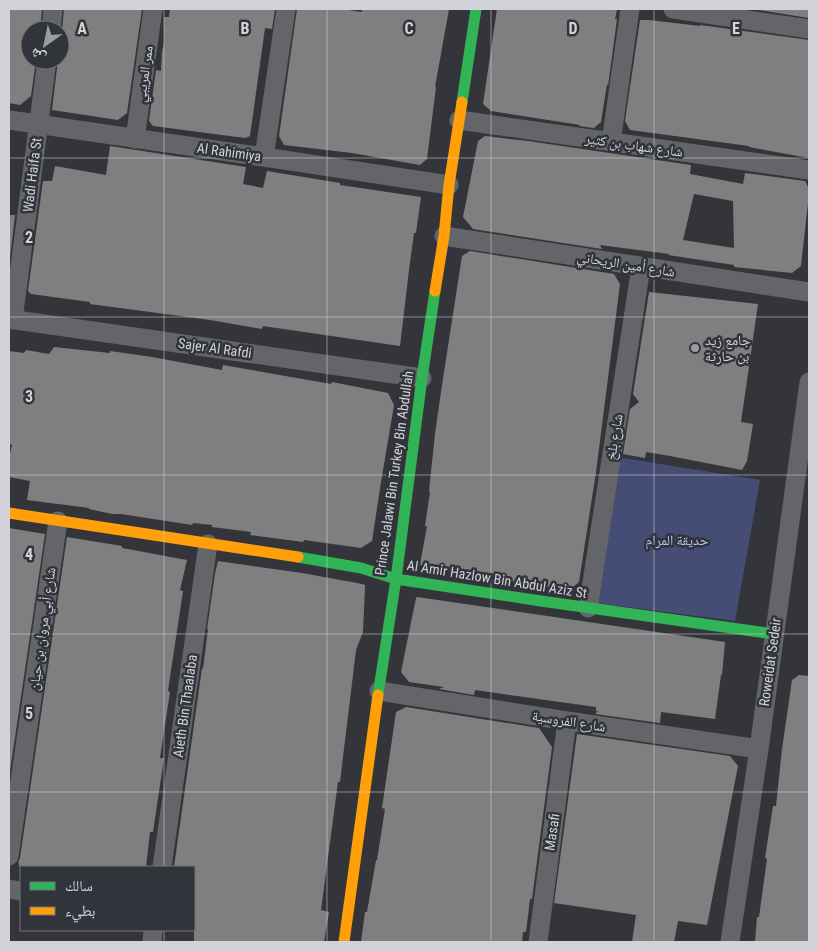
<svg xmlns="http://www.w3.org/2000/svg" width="818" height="951" viewBox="0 0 818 951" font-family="'Roboto Condensed','Noto Naskh Arabic',sans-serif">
	<rect width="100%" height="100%" fill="#34353a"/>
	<!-- green -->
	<path fill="#454d74" d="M617,457l143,23 -25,141 -139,-18z"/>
	<!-- building -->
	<path fill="#807f80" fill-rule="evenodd" d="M9,9h33l-2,21h-10v30h6l-5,36 -11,9 -11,-2z
		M64,9h78l-15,104 -9,7 -66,-10 6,-50h2v-19l2,-10z
		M170,9h105l-3,20 -7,-1 -15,108 -5,2 -92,-12 -4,-5 7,-51 5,1 1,-19 2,-9v-26h5z
		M297,9h44l21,3v-3h87l-14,78h1l-9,72 -7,6 -68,-12 -68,-8 -5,-9z
		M497,9h120l-2,10h2l-9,67 -1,-2 -6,38 -7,6 -15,-2 1,-1 -89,-14 -8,-7z
		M760,9h49v9l-50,-8z
		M640,20h9l51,6v-1l109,15v118l-60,-11v-1l-119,-16 -5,-9z
		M485,136l43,5 163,24 -1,9 53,10 2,-11 60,8 4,8v5l-8,72 -9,7 -58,-6v-2l-66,-10 1,-1 -69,-9 2,4 -129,-20 -10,-12 15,-76zM694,194l39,7 1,47 -51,-8z
		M110,146l136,21 -3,17 20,4 4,-17 73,12v2l81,12 -5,36h-2l-5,37 -9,76 -137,-20 -1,3 -52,-9 -120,-16v-2l-59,-8 -3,-3 15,-110h9l3,-15 51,9z
		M9,215h6l-6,51z
		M470,251l144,23 6,10 -24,188 -17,110 -10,8 -146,-22 -3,-4 7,-38h-2l5,-34 -1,-1 6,-57 7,-49 20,-129z
		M649,292l109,12 -17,118 12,2 -6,37 -5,9 -72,-14 -24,-4 -1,6 -22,-4 7,-45 9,-7 -6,-8z
		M54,347l56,6v-2l42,6 70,13 1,-5 108,19 1,-2 56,11 6,12 -13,77 -9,59 -11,7 -57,-8 -1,2 -53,-7 1,-3 -39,-5v-2l-19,-2 -1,2 -71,-11h-9l-23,-5v-1l-62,-8 3,-19 -21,-4v-19l3,-13 -3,-1v-93l15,2 2,-3 23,4z
		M9,528l36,6 -36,244z
		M67,537l55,9v2l65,12 -7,30 3,1 -13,86 -2,14 2,1 -10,66h4l-11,74h-3l-4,35h-127v-4h-1l2,-5z
		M218,561l84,12 55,10 8,2v1l-2,46 -7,18 -16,132h-2l-17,128 8,2 -5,30h-130v-75h-20l28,-199 1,1 5,-40h-1l8,-55z
		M417,597l308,45 -3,33h-1l-6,44 -54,-7 -1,11 -65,-9 3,-3h-2v-4l-121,-17 -1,5 -35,-6 5,-2 -35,-5 -8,-10 15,-74z
		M799,675l10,1v266h-54l2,-25h2l8,-58 -2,-1 8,-52h3l6,-57 10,-69z
		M406,707l133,21 13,19 -20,152h-2l-4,33h-3l-1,10h-161l4,-30h2l9,-52h1l8,-51 -3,-1 14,-96z
		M577,734l153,22 8,10 -31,159 -29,-4 -4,21h-42l4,-27 -82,-12z"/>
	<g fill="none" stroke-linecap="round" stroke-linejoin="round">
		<!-- street -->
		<path stroke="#646569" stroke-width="19" d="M673,9l136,20
			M51,30l2,-21
			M9,120l255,37 185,28
			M459,120l350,50
			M135,139l18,-130
			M611,142l19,-133
			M264,157l22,-148
			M444,236l365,56
			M9,319l413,59
			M13,320l34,-260
			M588,608l53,-341
			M379,691l188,30 192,28
			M9,856l49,-335
			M162,867l46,-323
			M9,889l12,2
			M152,942l1,-12
			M538,942l29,-221
			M730,942l29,-193 50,-367"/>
		<!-- fast -->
		<path stroke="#30b455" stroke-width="11" d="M462,102l14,-93
			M298,557l63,11 35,11 145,22 233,33
			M378,695l18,-116 26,-201 13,-87"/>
		<!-- slow -->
		<path stroke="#ff9f0a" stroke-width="11" d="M435,291l9,-55 5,-51 13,-83
			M9,513l289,44
			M344,942l34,-247"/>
	</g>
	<!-- grid -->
	<path fill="none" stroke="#d2d3d9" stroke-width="1" stroke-opacity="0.55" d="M164,9v858M327,9v933M491,9v933M654,9v933M9,158h800M9,317h800M9,475h800M9,634h800M9,792h800M164,930v12"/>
	<!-- markers -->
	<circle fill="#9b9ca1" stroke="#32343c" stroke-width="2" cx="695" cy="348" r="5"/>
	<g text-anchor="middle" stroke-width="5" stroke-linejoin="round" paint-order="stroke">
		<!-- street labels -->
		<g font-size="14" fill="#d2d3d9" stroke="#32343c">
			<text transform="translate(144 74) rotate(-82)" y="5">ممر المريبي</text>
			<text transform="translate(634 145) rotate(8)" y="5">شارع شهاب بن كثير</text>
			<text transform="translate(229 152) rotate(8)" y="5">Al Rahimiya</text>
			<text transform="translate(32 175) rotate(-83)" y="5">Wadi Haifa St</text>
			<text transform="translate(626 264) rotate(9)" y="5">شارع أمين الريحاني</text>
			<text transform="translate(215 348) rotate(8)" y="5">Sajer Al Rafdi</text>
			<text transform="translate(614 437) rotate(-81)" y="5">شارع بلخ</text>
			<text transform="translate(394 473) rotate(-82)" y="5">Prince Jalawi Bin Turkey Bin Abdullah</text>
			<text transform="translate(497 579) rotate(9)" y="5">Al Amir Hazlow Bin Abdul Aziz St</text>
			<text transform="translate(42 629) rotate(-82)" y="5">شارع أبي مروان بن حيان</text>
			<text transform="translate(770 662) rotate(-82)" y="5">Roweidat Sedeir</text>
			<text transform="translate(185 706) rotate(-82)" y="5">Aieth Bin Thaalaba</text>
			<text transform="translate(569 721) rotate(9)" y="5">شارع الفروسية</text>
			<text transform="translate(552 832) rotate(-82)" y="5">Masafi</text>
		</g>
		<!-- poi labels -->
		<g font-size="14" fill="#d2d3d9" stroke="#32343c" text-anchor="start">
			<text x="705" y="345">جامع زيد<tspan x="705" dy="16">بن حارثة</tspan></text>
		</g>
		<!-- park labels -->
		<g font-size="14" fill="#b9c3ee" stroke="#32343c">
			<text x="677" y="545">حديقة المرام</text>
		</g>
	</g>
	<g font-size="16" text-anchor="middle" font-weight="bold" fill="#d2d3d9" stroke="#32343c" stroke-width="5" stroke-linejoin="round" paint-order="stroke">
		<text x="82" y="34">A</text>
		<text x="245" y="34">B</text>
		<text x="409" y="34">C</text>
		<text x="573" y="34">D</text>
		<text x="736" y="34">E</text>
		<text x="29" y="243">2</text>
		<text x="29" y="402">3</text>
		<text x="29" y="560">4</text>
		<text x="29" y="719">5</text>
	</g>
	<!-- border -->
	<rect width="818" height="951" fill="none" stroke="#d2d3d9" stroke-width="20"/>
	<!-- legend -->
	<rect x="20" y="866" width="175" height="65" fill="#32343c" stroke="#72747b"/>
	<rect x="30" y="882" width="25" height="8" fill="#30b455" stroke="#72747b"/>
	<text x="65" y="891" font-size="15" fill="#d2d3d9">سالك</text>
	<rect x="30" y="907" width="25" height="8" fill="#ff9f0a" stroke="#72747b"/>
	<text x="65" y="916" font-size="15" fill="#d2d3d9">بطيء</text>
	<!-- north arrow -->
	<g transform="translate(45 45) rotate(213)"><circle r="24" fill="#32343c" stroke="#72747b"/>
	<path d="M0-4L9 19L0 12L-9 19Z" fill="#9b9ca1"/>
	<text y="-8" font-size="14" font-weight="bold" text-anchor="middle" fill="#d2d3d9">ش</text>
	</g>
</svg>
